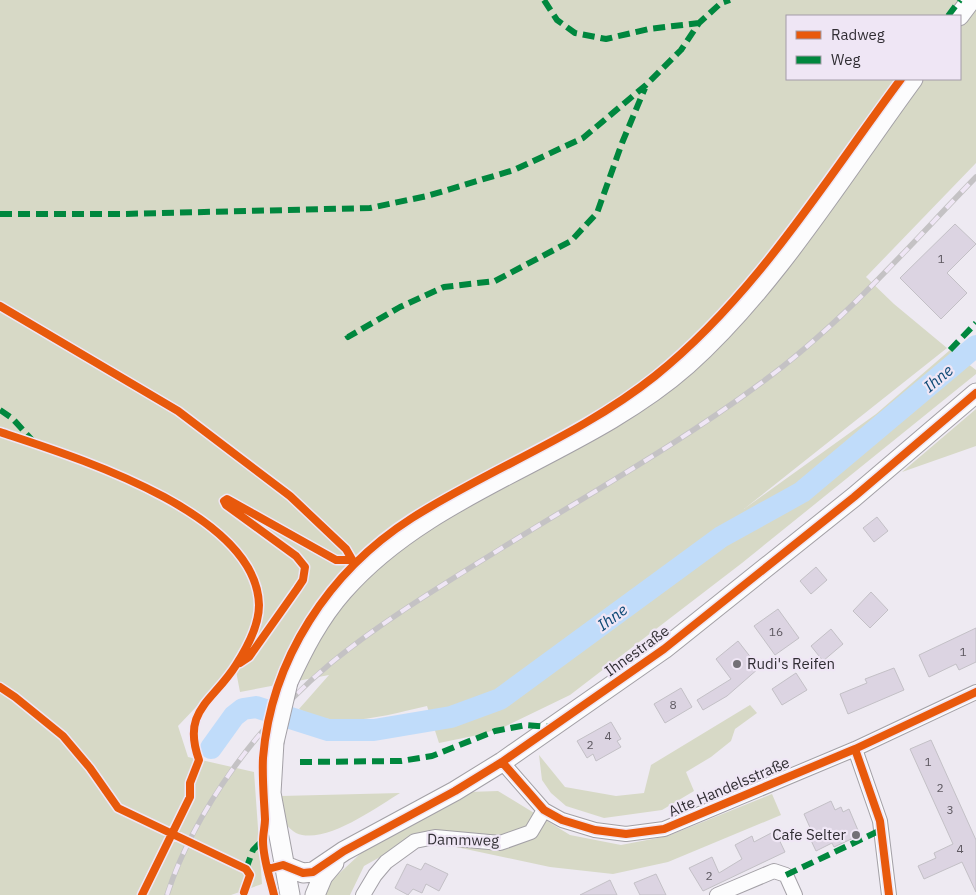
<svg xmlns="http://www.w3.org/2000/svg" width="976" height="895" viewBox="0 0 976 895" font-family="'IBM Plex Sans',sans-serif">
	<rect width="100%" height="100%" fill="#eeeaf2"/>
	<!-- green -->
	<path fill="#d7d9c6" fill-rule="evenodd" d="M0,0h976v163l-110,114 28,27 53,44 -203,161 132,-95 74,-64 26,20v4l-234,189 -172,132 -66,32 -26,8 -39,8 -12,-37c-40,9 -90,25 -128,3l30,-34 -89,17 -5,-26 -57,60 10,31 66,15 8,112 -31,11h-231zM787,16h173v63h-173z
		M976,409v37l-74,26z
		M750,705l7,8 -22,16 -4,12 -20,16 -25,15 8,19 -32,19 -58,8 -38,-12 -15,-13 -9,-13 -3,-25 26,32 51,9 28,-3 7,-28z
		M498,791l72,44 51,10 47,-9 104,-42 9,21 -113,47 -55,12 -63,-7 -136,-29 -50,28 -14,29h-24l4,-13 44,-41 94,-49z
		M400,793c-23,14 -76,53 -104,40 -4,-2 -8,-7 -12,-10l-3,-27z"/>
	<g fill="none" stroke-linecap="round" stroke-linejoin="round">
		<!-- river -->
		<path stroke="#c0dcfa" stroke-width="22" d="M211,748l23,-32 9,-7 13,-2 72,23h46l77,-13 49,-18 221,-162 81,-45 174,-146"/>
	</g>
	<!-- building -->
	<path fill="#dcd4e2" stroke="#c3c0c6" d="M955,224l21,20 -29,29 20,20 -26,26 -41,-41z
		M877,517l11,14 -14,11 -11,-14z
		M816,567l11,13 -16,14 -11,-13z
		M871,592l17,18 -18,18 -17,-17z
		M778,609l21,29 -24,17 -21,-29z
		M976,628v34l-17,8 -3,-6 -27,13 -10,-22z
		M831,629l12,15 -20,17 -12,-15z
		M738,641l21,27 -32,28 -24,14 -6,-10 34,-21 -15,-20z
		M894,668l10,22 -56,24 -8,-20 27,-11 -2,-4z
		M796,673l11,17 -25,15 -10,-16z
		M681,688l11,19 -27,16 -11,-19z
		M611,722l10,17 -4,2 4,6 -25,14 -3,-7 -6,4 -10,-17z
		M931,740l45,100v52l-14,-30 -38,17 -6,-13 18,-8 -2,-5 19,-9 -43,-95z
		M831,801l4,9 6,-3 2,5 6,-3 11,26 -26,12 -2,-4 -16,8 -8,-17 4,-2 -8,-18z
		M775,831l10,21 -82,39 -14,-23 23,-11 7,16 23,-14 -7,-14 17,-9 2,6z
		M425,863l23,11 -9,17 -13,-7 -4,9 -9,-4 -5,6 -13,-7 12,-24 14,6z
		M656,874l10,21h-26l-6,-12z
		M610,880l7,15h-37z"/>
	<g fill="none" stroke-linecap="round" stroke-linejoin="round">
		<!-- street casing -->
		<g stroke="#a3a0a6" stroke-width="16">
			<path id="street" d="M855,749l25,72 9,74
				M502,762l42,48 18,10 33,10 31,4 38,-5 191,-80 121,-57
				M363,895l12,-20 11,-13 29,-21 20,-4 65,6 31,-11 13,-22
				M717,895l57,-24 12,4 9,20"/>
		</g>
		<!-- secondary casing -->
		<g stroke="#a3a0a6" stroke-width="21">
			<path id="secondary" d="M959,16l12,-16
				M288,682c15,-32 31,-64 55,-91 90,-103 241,-135 344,-226 88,-79 156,-191 226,-286
				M274,742l-3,51 19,102
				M283,865l20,8 10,-1 31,-21 111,-60 47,-29 162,-113 190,-152 122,-104
				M315,895l8,-19 11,-13"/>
		</g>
		<!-- street -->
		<use href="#street" stroke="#fcfcfd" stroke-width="14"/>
		<!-- secondary -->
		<use href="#secondary" stroke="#fcfcfd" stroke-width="19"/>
		<!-- rail casing -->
		<g stroke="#c4c2c4" stroke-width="5.5">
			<path id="rail" d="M167,895c28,-86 94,-174 164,-232 54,-44 115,-80 174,-117 86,-53 175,-103 256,-163 80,-58 146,-135 215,-206"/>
		</g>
		<!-- rail -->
		<use href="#rail" stroke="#efe6f5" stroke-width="4" stroke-dasharray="11" stroke-linecap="butt"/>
		<!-- secondary-bridge casing -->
		<g stroke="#a3a0a6" stroke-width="21" stroke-linecap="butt">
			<path id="secondary-bridge" d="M274,742l14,-60"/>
		</g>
		<!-- secondary-bridge -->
		<use href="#secondary-bridge" stroke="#fcfcfd" stroke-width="19"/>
		<!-- quiet -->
		<path stroke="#00873e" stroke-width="6" stroke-dasharray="12 6" stroke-linecap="butt" d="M544,0l13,20 18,13 31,6 43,-10 50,-6
			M948,16l12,-16
			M0,214h122l248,-6 57,-12 87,-26 69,-32 63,-53 35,-35 18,-27 22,-20 9,-3
			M347,335l1,2 52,-30 44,-20 51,-6 76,-40 26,-28 25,-70 23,-55
			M950,350l26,-27
			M0,410l12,8 21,23
			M300,762l101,-1 31,-5 63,-25 31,-6 25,2
			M246,869l7,-19 10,-10
			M786,875l95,-45"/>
		<!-- cycleway casing -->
		<g stroke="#efe6f5" stroke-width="11">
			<path id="cycleway" d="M0,306l178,105 112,85 56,53 8,14
				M0,432c72,24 257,80 259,173 0,21 -12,43 -23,60 -23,37 -55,45 -37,95l-9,23v14l-48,98
				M240,663l9,-6 48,-68 6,-9 2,-13 -9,-11 -70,-51 -2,-4 3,-2 109,61h14
				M0,687l15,10 48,39 27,32 28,40 128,61 4,6 -6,17
				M855,749l25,72 9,74
				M502,762l42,48 18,10 33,10 31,4 38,-5 191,-80 121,-57
				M268,869l15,-4 20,8 10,-1 31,-21 111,-60 47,-29 162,-113 190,-152 122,-104
				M274,895c-4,-17 -11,-36 -11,-54 0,-7 2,-15 2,-22 -1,-21 -3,-40 -2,-61 8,-99 66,-187 149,-240 79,-50 169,-83 243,-142 101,-81 169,-194 246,-297"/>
		</g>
		<!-- cycleway -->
		<use href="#cycleway" stroke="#e8590c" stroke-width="8"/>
	</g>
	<!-- markers -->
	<g fill="#737076" stroke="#efe6f5" stroke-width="2">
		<circle cx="737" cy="664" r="5"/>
		<circle cx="856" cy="835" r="5"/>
	</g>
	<g text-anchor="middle" stroke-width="4.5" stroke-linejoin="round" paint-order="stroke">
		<!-- number labels -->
		<g font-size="12" fill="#5e5961">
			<text x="941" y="263">1</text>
			<text x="776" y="636">16</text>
			<text x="963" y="656">1</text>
			<text x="673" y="709">8</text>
			<text x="608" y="740">4</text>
			<text x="590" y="749">2</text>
			<text x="928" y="766">1</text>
			<text x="940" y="792">2</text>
			<text x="950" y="814">3</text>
			<text x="960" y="853">4</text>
			<text x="709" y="880">2</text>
		</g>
		<!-- street labels -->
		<g font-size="15" fill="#312e34" stroke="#efe6f5">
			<text transform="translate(637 651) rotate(-36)" y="5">Ihnestraße</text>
			<text transform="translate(729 787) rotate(-23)" y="5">Alte Handelsstraße</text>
			<text transform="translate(463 840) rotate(1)" y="5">Dammweg</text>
		</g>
		<!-- poi labels -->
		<g font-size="15" fill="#312e34" stroke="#efe6f5" text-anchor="start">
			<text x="747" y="669">Rudi's Reifen</text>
			<text x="846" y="840" text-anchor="end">Cafe Selter</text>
		</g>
		<!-- water labels -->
		<g font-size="16" font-style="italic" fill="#0f4a76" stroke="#efe6f5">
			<text transform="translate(938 378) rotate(-40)" y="6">Ihne</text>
			<text transform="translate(612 617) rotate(-36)" y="6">Ihne</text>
		</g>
	</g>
	<!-- legend -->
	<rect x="786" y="15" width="175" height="65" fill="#efe6f5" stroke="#a39ca8"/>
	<rect x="796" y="31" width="25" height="8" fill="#e8590c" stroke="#a39ca8"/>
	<text x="831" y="40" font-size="15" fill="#312e34">Radweg</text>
	<rect x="796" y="56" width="25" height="8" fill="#00873e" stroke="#a39ca8"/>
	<text x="831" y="65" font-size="15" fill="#312e34">Weg</text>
</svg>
